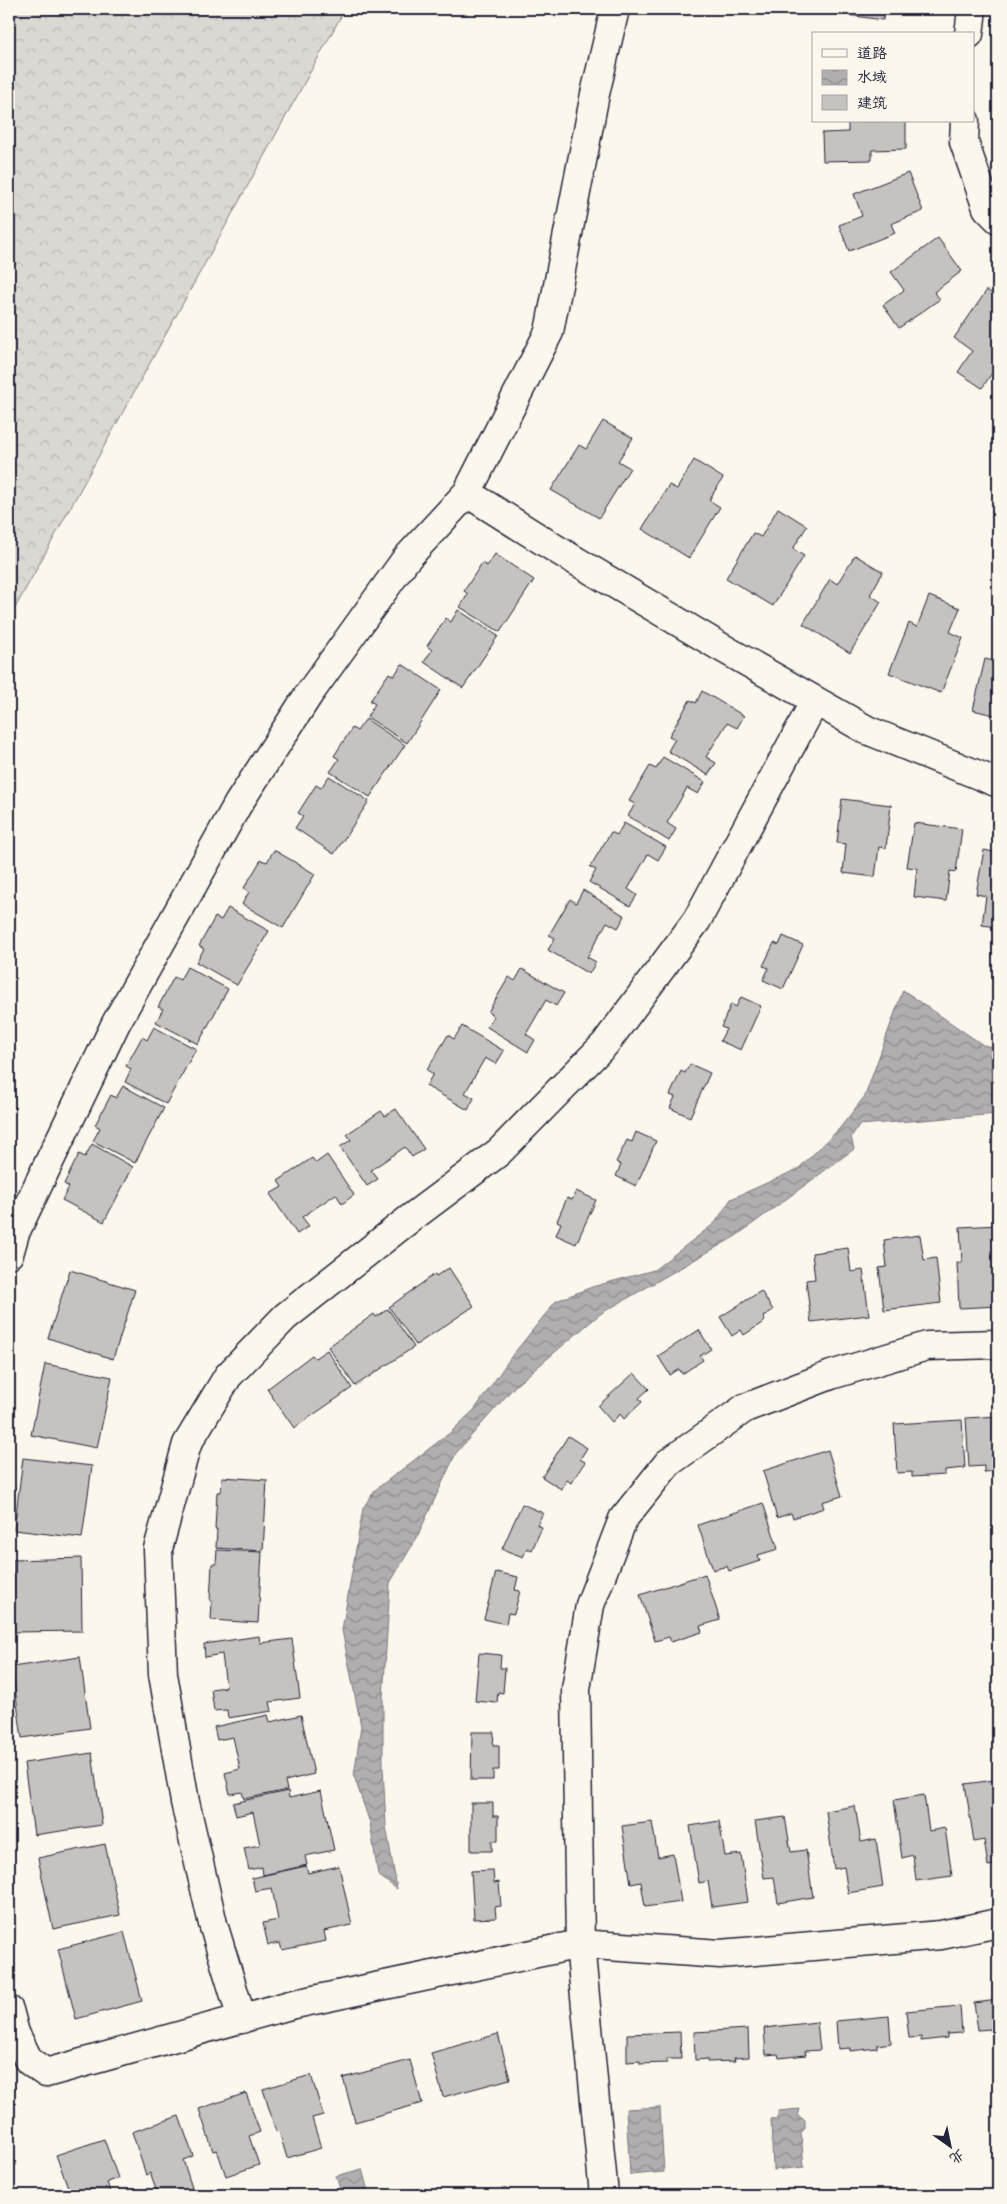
<svg xmlns="http://www.w3.org/2000/svg" width="1007" height="2204" viewBox="0 0 1007 2204" font-family="Delius,'LXGW WenKai TC',sans-serif">
	<defs>
		<pattern id="forest-crowns" width="20" height="18" patternUnits="userSpaceOnUse" patternTransform="scale(1.25)"><rect width="20" height="18" fill="#dbd8d3"/><path d="M2 6a3 3 0 1 1 6 0M12 15a3 3 0 1 1 6 0" fill="none" stroke="#bcb9b6"/></pattern>
		<pattern id="water-waves" width="16" height="10" patternUnits="userSpaceOnUse" patternTransform="scale(1.25)"><rect width="16" height="10" fill="#b1aeb0"/><path d="M0 5q4-4 8 0t8 0" fill="none" stroke="#908d90"/></pattern>
	</defs>
	<rect width="100%" height="100%" fill="#fbf7ec"/>
	<filter id="ink" filterUnits="userSpaceOnUse"><feTurbulence type="fractalNoise" baseFrequency=".02" numOctaves="2"/><feDisplacementMap in="SourceGraphic" scale="10" xChannelSelector="R" yChannelSelector="G"/><feConvolveMatrix kernelMatrix="1 2 1 2 8 2 1 2 1" color-interpolation-filters="sRGB"/></filter>
	<g filter="url(#ink)">
		<!-- forest -->
		<path fill="url(#forest-crowns)" stroke="#7e7d87" d="M9,9h336l-336,610z"/>
		<!-- water -->
		<path fill="url(#water-waves)" stroke="#787681" d="M903,990l80,55 15,3v66l-139,11 -8,12 3,12 -118,87 -136,78 -85,72 -59,67 -39,84 -27,46 -7,115v69l3,59 11,63 -19,-14 -8,-52 -16,-47 7,-50 -19,-96 21,-122 12,-18 76,-58 24,-23 36,-52 45,-56 36,-14 62,-17 61,-47 16,-24 67,-30 41,-40 26,-33z
			M660,2107l4,65 -34,3 -4,-66z
			M800,2109l-2,7 7,4v8l-4,5 3,34 -31,3 -2,-51 7,-1v-7z
			M362,2169l7,26h-27l-6,-19z"/>
		<!-- building -->
		<path fill="#c6c2c0" stroke="#22223b" d="M834,9h85l-1,6 -34,-5 -1,10 -49,-7z
			M848,121h58v28l-34,1v10l-49,1 -1,-28 26,-1z
			M908,173l15,38 -32,13 4,9 -46,18 -10,-26 23,-9 -8,-22z
			M938,238l24,33 -28,21 6,7 -41,29 -16,-23 21,-15 -13,-18z
			M987,290l11,8v66l-16,24 -24,-16 14,-21 -18,-13z
			M603,421l30,17 -15,23 12,7 -31,50 -48,-28 28,-45 7,4z
			M694,460l29,18 -14,22 11,7 -31,51 -47,-29 27,-44 8,4z
			M778,508l29,18 -14,23 11,7 -31,50 -47,-28 27,-45 8,4z
			M495,554l39,26 -34,52 -40,-25 8,-13 -4,-3 18,-28 5,3z
			M855,555l28,17 -13,23 11,7 -31,51 -47,-29 27,-45 7,5z
			M929,596l31,12 -10,24 13,6 -22,55 -52,-20 20,-50 8,4z
			M458,610l40,26 -35,52 -39,-26 8,-12 -5,-4 19,-28 5,4z
			M998,642v74l-25,-6 12,-51 9,2z
			M402,664l39,26 -34,53 -40,-26 8,-13 -5,-3 19,-28 5,3z
			M702,691l42,25 -7,12 -10,-5 -21,34 10,6 -8,12 -40,-24 7,-12 -6,-3 21,-36 6,3z
			M366,719l39,26 -35,52 -40,-25 9,-13 -5,-3 18,-28 5,3z
			M663,757l42,25 -7,12 -11,-6 -20,35 9,6 -7,12 -41,-25 7,-12 -6,-3 21,-35 6,3z
			M329,776l40,25 -35,53 -39,-26 8,-12 -5,-3 18,-28 5,3z
			M842,799l49,6 -5,43 -7,-1 -4,30 -32,-4 3,-29 -9,-1z
			M624,823l42,24 -8,13 -10,-6 -20,35 9,6 -7,11 -41,-24 7,-12 -6,-3 21,-35 6,3z
			M914,823l48,6 -6,43 -6,-1 -4,30 -32,-4 3,-29 -10,-1z
			M274,850l41,24 -32,54 -41,-24 7,-12 -5,-4 17,-28 6,2z
			M984,850l14,3v74l-16,-2 4,-29 -10,-2z
			M583,890l42,26 -7,12 -11,-6 -20,35 9,5 -7,12 -41,-24 7,-12 -6,-3 21,-36 6,4z
			M228,908l41,23 -32,54 -41,-23 8,-13 -5,-3 16,-29 6,3z
			M783,936l20,9 -20,44 -20,-9 6,-12 -6,-2 11,-23 5,2z
			M187,967l41,22 -30,55 -42,-22 7,-13 -5,-2 16,-30 6,3z
			M522,969l42,24 -8,13 -10,-6 -20,34 9,6 -7,12 -41,-25 7,-11 -6,-4 21,-35 6,4z
			M741,997l20,9 -20,44 -21,-9 6,-12 -5,-2 10,-23 5,3z
			M462,1026l42,25 -8,13 -11,-6 -20,35 9,5 -6,12 -42,-24 7,-12 -6,-4 21,-35 6,4z
			M154,1027l42,22 -30,55 -41,-22 6,-13 -5,-3 16,-29 5,3z
			M690,1064l20,9 -20,44 -20,-9 5,-11 -5,-2 11,-24 4,2z
			M123,1086l41,22 -29,55 -42,-22 7,-13 -5,-3 16,-30 5,3z
			M396,1109l28,40 -12,8 -7,-10 -34,23 7,9 -11,7 -27,-39 11,-7 -4,-6 34,-23 4,5z
			M636,1132l20,9 -20,45 -20,-10 5,-11 -5,-3 11,-22 5,2z
			M92,1144l41,23 -29,55 -42,-22 7,-13 -5,-3 15,-30 6,3z
			M327,1155l27,40 -12,9 -6,-10 -34,23 7,9 -12,8 -27,-40 12,-7 -4,-6 34,-23 4,5z
			M576,1191l20,9 -20,44 -20,-9 5,-12 -4,-2 10,-23 5,2z
			M998,1225v81l-39,2 -2,-45h5l-2,-36z
			M920,1235l4,25 12,-2 5,45 -57,7 -5,-42 8,-1 -3,-27z
			M848,1248l3,24 12,-2 6,45 -58,7 -5,-42 9,-1 -3,-26z
			M449,1268l25,38 -58,39 -27,-38 46,-33 1,2z
			M70,1270l65,20 -22,69 -65,-21z
			M761,1291l12,19 -10,7 2,4 -21,14 -3,-5 -9,6 -12,-19z
			M388,1309l26,38 -59,39 -27,-39 46,-33 2,3z
			M699,1330l12,19 -11,7 3,4 -21,14 -3,-5 -9,6 -12,-19z
			M327,1350l25,38 -58,40 -27,-39 45,-34 3,3z
			M45,1364l67,13 -15,71 -66,-13z
			M634,1373l15,16 -10,9 3,4 -18,17 -4,-5 -8,8 -14,-16z
			M998,1416v55l-14,1v-6l-15,1 -3,-49z
			M962,1420l3,48 -20,2v5l-33,2v-5l-15,1 -3,-49z
			M568,1436l19,12 -7,11 5,3 -14,21 -4,-3 -6,9 -19,-12z
			M828,1450l14,46 -20,6 2,6 -31,10 -2,-5 -14,5 -14,-47z
			M23,1458l69,8 -10,72 -68,-8z
			M222,1477l45,3 -4,71 -47,-3 1,-19h-2l2,-37h4z
			M763,1503l15,46 -20,6 2,6 -31,10 -2,-5 -14,4 -15,-45z
			M522,1504l21,9 -6,12 5,2 -10,23 -5,-2 -4,9 -21,-8z
			M217,1550l45,2 -4,71 -47,-3 1,-19h-2l2,-37h4z
			M81,1558l1,73 -68,1 -1,-72z
			M496,1572l22,5 -3,13 5,1 -6,23 -6,-1 -2,11 -22,-5z
			M705,1574l15,46 -20,6 2,6 -31,10 -2,-5 -14,4 -15,-46z
			M259,1636l1,7 32,-4 8,59 -30,4 2,9 -44,7 -1,-8 -13,1 -3,-22 15,-2 -4,-33 -17,3 -1,-13z
			M479,1653l22,2 -1,13h5l-2,25 -5,-1 -1,11 -22,-2z
			M80,1657l10,71 -68,10 -10,-71z
			M268,1715l2,7 31,-7 13,59 -29,7 2,9 -43,9 -2,-7 -12,2 -5,-21 15,-4 -7,-32 -16,3 -3,-13z
			M472,1732h22l-1,13h6v25h-6v10h-22z
			M92,1753l10,72 -68,10 -10,-72z
			M995,1780l3,22v62l-10,2 -4,-26 -10,2 -9,-58z
			M288,1791l1,7 32,-7 13,59 -29,6 2,9 -44,10 -1,-8 -13,3 -5,-22 16,-3 -7,-33 -17,4 -3,-13z
			M924,1795l5,36 16,-3 7,48 -36,5 -3,-26 -11,3 -8,-58z
			M471,1803h22v13h5v25h-6v10h-21z
			M855,1806l6,36 15,-3 7,48 -35,6 -4,-26 -10,2 -8,-58z
			M785,1817l6,35 15,-2 7,47 -35,6 -4,-26 -10,1 -9,-57z
			M719,1821l6,35 16,-2 7,48 -36,5 -4,-26 -9,2 -9,-57z
			M652,1822l6,35 15,-3 8,48 -36,5 -4,-25 -10,2 -9,-58z
			M105,1844l15,71 -67,14 -15,-71z
			M306,1866l2,7 31,-7 13,59 -28,6 2,10 -44,9 -2,-7 -12,2 -5,-22 15,-3 -6,-32 -17,3 -3,-13z
			M493,1870l1,13 5,-1 2,24 -6,1 1,11 -22,1 -3,-48z
			M124,1932l18,69 -66,18 -18,-70z
			M998,2000v31l-7,1 -1,-3 -12,1 -4,-27z
			M960,2006l2,27 -15,1v4l-26,3v-4l-12,1 -3,-27z
			M889,2016l2,27 -14,2v3l-27,3v-3l-12,1 -2,-28z
			M817,2022l3,28 -15,1 1,4 -27,3 -1,-4 -12,1 -2,-27z
			M748,2029l1,28 -15,1 1,3 -28,1v-3l-12,1 -1,-28z
			M680,2032l1,27h-14v4l-27,1v-3l-13,1v-28z
			M498,2034l12,45 -67,18 -12,-44z
			M410,2060l12,43 -67,19 -12,-44z
			M311,2075l12,40 -11,3 9,30 -34,10 -8,-27 -3,1 -13,-43z
			M246,2093l14,39 -11,4 10,29 -33,11 -9,-26 -4,1 -14,-42z
			M179,2116l14,40 -10,4 9,28 -20,7h-14l-8,-22 -4,2 -14,-43z
			M104,2139l14,39 -11,4 4,13h-40l-15,-40z"/>
		<g fill="none" stroke-linecap="round" stroke-linejoin="round">
			<!-- street casing -->
			<g stroke="#22223b" stroke-width="31">
				<path id="street" d="M969,34l3,-25
					M965,121l-1,21 23,66 11,11
					M467,493l89,56 163,97 148,84 131,53
					M9,1254l6,-21 101,-210 122,-219 71,-110 97,-135 61,-66 82,-161 46,-238 20,-85
					M9,2010l6,23 14,28 17,12 244,-68 290,-61 140,10 221,-19 57,-12
					M242,2019l-29,-95 -28,-122 -22,-128 -5,-125 29,-105 41,-68 57,-59 118,-93 96,-72 106,-108 92,-124 118,-219
					M604,2195l-24,-251 -4,-255 14,-84 33,-86 45,-56 77,-55 86,-33 96,-29 71,-2"/>
			</g>
			<!-- street -->
			<use href="#street" stroke="#fbf7ec" stroke-width="28"/>
		</g>
	</g>
	<!-- margin -->
	<rect width="1007" height="2204" fill="none" stroke="#fbf7ec" stroke-width="30"/>
	<rect x="15" y="15" width="977" height="2174" fill="none" stroke="#22223b" stroke-width="2" filter="url(#ink)"/>
	<!-- legend -->
	<rect x="812" y="32" width="162" height="90" fill="#fbf7ec" stroke="#a4a2a5"/>
	<rect x="822" y="49" width="25" height="8" fill="#fbf7ec" stroke="#a4a2a5"/>
	<text x="857" y="58" font-size="15" fill="#22223b">道路</text>
	<rect x="822" y="70" width="25" height="15" fill="url(#water-waves)" stroke="#a4a2a5"/>
	<text x="857" y="82" font-size="15" fill="#22223b">水域</text>
	<rect x="822" y="95" width="25" height="15" fill="#c6c2c0" stroke="#a4a2a5"/>
	<text x="857" y="108" font-size="15" fill="#22223b">建筑</text>
	<!-- north arrow -->
	<g transform="translate(950 2146) rotate(147)" stroke="#fbf7ec" stroke-width="4" paint-order="stroke">
	<path d="M0-4L9 19L0 12L-9 19Z" fill="#22223b"/>
	<text y="-8" font-size="14" font-weight="bold" text-anchor="middle" fill="#22223b">北</text>
	</g>
</svg>
